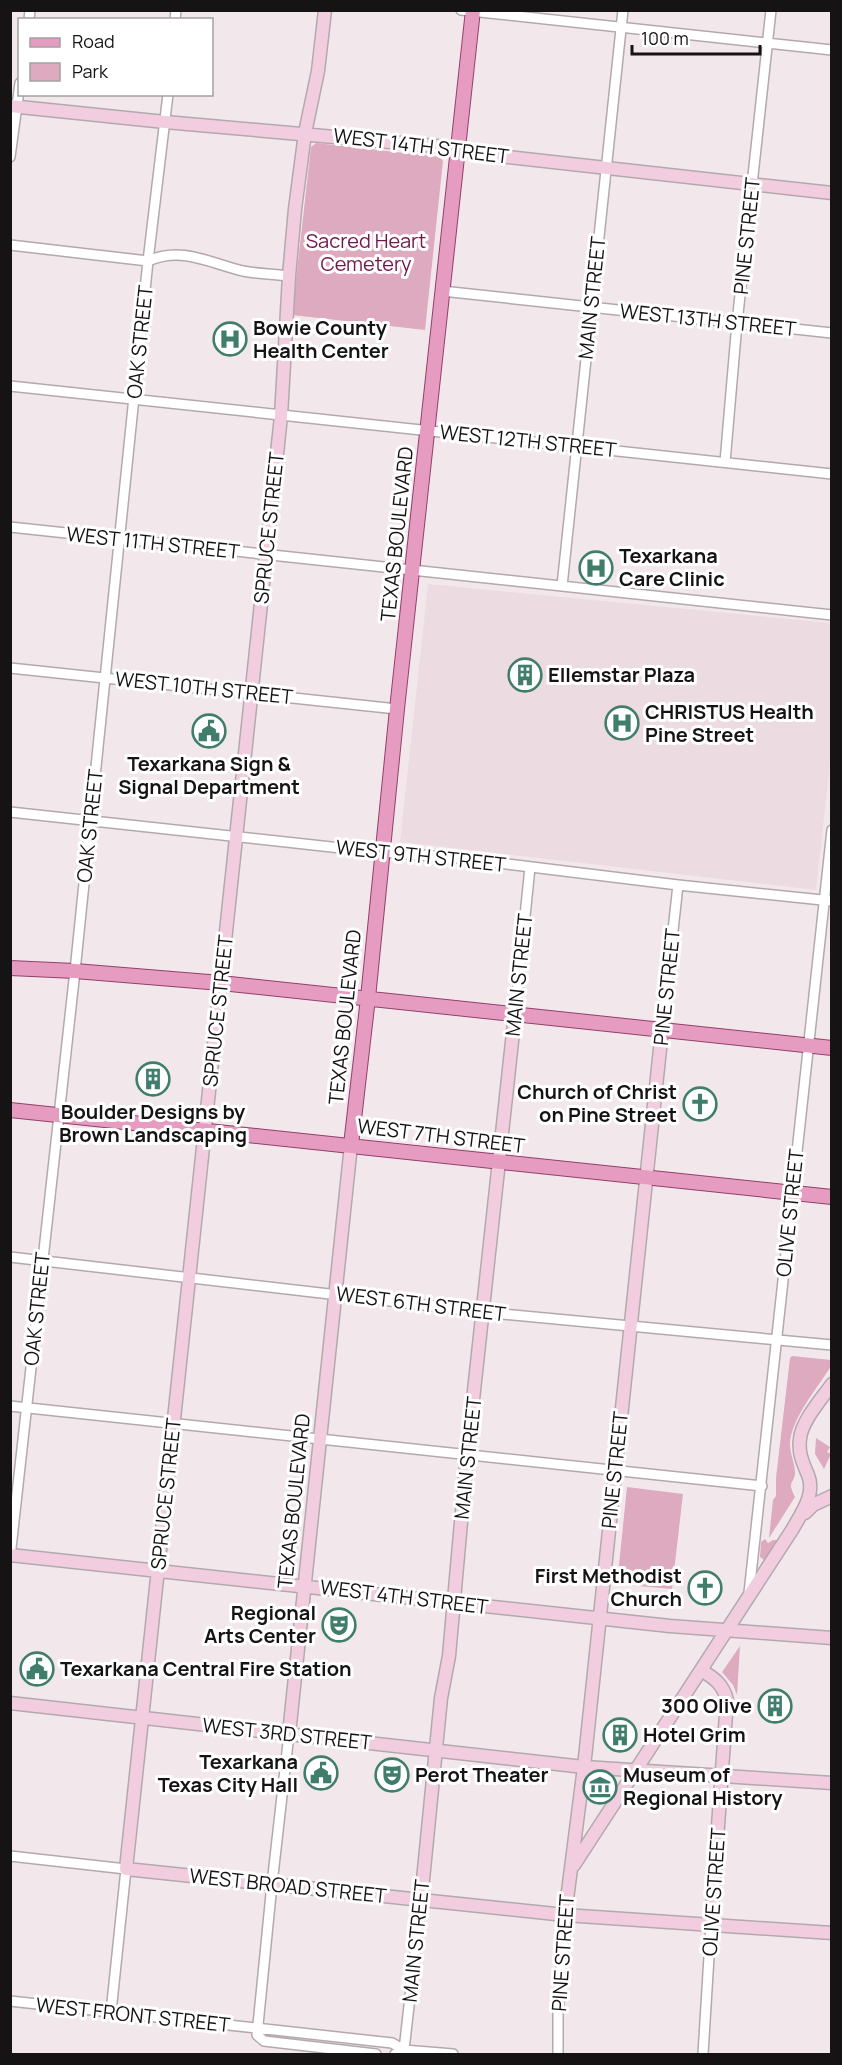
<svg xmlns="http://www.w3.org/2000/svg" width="842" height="2065" viewBox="0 0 842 2065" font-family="Manrope,sans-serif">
	<rect width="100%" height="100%" fill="#f2e8ec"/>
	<!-- built -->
	<path fill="#eddbe2" d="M428,584l403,39v132l-15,135 -416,-48z"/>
	<!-- green -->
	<path fill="#ddaabf" d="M316,143l124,14 3,4 -18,169 -133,-15 19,-168z
		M792,1356l39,4v6c-13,22 -40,52 -41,78 0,10 5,20 5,28 0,13 -9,7 0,25l-26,41 4,-38 3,-4v-18l14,-120z
		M816,1438l14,9 -3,5 4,2 -7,15 -9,-15z
		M627,1487l56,7 -11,95 -55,-5z
		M765,1539l3,4 5,-3h6l-13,20h-2l-4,-3 1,-15z
		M740,1646l-3,49 -4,-10 -11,-13z"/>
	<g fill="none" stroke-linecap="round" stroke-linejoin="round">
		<!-- street casing -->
		<g stroke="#b3a9ad" stroke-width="12">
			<path id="street" d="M461,10l371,40
				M29,20l1,-10
				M175,20l1,-10
				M10,157l10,-74
				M10,245l138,16c35,-15 61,2 95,10 15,3 31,3 46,5
				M442,291l390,42
				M10,386l822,88
				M725,462l12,-139 34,-313
				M10,527l822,88
				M562,586l61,-576
				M10,668l387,41
				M10,812l358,39 90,7 220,27 154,16
				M515,1014l15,-147
				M662,1030l16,-145
				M10,1257l492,57 330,31
				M10,1406l752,80
				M10,1557l65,-586 73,-710 20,-167
				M749,1593l83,-763
				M289,1734l-17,150 -15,151 7,6 112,13
				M10,1856l116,13 -15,143
				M10,2001l382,42 12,7 7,1
				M404,2050l17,-150
				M395,2054l9,-4 49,4
				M558,2054v-41l7,-98
				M703,2054l8,-130"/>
		</g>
		<!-- secondary casing -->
		<g stroke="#b3a9ad" stroke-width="15">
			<path id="secondary" d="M325,10l-7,61 -13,62 -10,76 -6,67 -8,140 -155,1453 439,46 267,18
				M10,106l155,16 293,26 23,6 351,39
				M805,1513l8,-8 19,-9
				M10,1555l660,71 162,12
				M701,1670c13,8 22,14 26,30l-16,224
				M10,1703l574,64 248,16
				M289,1734l62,-589
				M574,1865l218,-335c9,-16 24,-36 16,-55 -5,-12 -10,-22 -8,-36 1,-17 22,-41 32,-55
				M421,1900l20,-202 8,-42 18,-201 48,-441
				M565,1915l19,-148 78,-737"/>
		</g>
		<!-- primary casing -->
		<g stroke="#924069" stroke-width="16">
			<path id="primary" d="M10,968l65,3 146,12 611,65
				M10,1110l822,87
				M351,1145l17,-147 29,-289 76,-699"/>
		</g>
		<!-- street -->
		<use href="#street" stroke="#fff" stroke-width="9"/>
		<!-- secondary -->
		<use href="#secondary" stroke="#f2cde0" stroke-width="12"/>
		<!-- primary -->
		<use href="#primary" stroke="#e69bc1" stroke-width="14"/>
	</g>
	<!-- icons -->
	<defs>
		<g id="hospital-ring" transform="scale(1.725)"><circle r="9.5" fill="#fff" stroke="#407e6b" stroke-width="1.5"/><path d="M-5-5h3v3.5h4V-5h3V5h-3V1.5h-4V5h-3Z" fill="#407e6b"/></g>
		<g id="building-ring" transform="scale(1.725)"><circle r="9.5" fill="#fff" stroke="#407e6b" stroke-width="1.5"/><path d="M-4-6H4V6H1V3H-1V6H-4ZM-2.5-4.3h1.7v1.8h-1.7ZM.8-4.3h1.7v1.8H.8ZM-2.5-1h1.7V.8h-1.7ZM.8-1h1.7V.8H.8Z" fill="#407e6b"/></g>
		<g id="civic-ring" transform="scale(1.725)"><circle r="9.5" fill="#fff" stroke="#407e6b" stroke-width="1.5"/><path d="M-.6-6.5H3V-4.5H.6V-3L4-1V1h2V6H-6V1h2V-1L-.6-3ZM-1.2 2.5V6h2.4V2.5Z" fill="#407e6b"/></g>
		<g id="church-ring" transform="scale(1.725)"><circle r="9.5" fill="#fff" stroke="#407e6b" stroke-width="1.5"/><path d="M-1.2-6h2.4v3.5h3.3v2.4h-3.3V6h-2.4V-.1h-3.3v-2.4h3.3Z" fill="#407e6b"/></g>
		<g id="theatre-ring" transform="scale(1.725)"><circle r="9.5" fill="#fff" stroke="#407e6b" stroke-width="1.5"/><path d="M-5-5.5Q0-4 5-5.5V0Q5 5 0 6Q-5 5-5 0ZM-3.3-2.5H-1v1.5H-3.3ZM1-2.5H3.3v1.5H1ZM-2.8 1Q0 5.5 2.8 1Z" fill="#407e6b"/></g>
		<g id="museum-ring" transform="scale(1.725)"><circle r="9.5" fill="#fff" stroke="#407e6b" stroke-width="1.5"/><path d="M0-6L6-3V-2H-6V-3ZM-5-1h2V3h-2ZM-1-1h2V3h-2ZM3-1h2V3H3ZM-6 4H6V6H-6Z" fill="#407e6b"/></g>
	</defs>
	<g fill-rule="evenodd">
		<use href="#hospital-ring" x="230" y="339"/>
		<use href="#hospital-ring" x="596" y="568"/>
		<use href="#building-ring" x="525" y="675"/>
		<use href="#hospital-ring" x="622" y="723"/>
		<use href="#civic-ring" x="209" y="731"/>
		<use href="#building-ring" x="153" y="1079"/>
		<use href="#church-ring" x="700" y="1104"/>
		<use href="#church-ring" x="705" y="1588"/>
		<use href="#theatre-ring" x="339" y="1625"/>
		<use href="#civic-ring" x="37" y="1669"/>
		<use href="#building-ring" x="775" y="1706"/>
		<use href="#building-ring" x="620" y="1735"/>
		<use href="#civic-ring" x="321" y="1773"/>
		<use href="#theatre-ring" x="392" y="1775"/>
		<use href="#museum-ring" x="600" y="1787"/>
	</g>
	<g text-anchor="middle" stroke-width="6" stroke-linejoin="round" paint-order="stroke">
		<!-- street labels -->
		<g font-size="20" fill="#161314" stroke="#fff">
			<text transform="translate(421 146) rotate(7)" y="7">WEST 14TH STREET</text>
			<text transform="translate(747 236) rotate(-84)" y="7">PINE STREET</text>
			<text transform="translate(592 298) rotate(-84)" y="7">MAIN STREET</text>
			<text transform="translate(708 320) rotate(6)" y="7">WEST 13TH STREET</text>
			<text transform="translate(140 342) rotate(-84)" y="7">OAK STREET</text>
			<text transform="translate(528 441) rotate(6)" y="7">WEST 12TH STREET</text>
			<text transform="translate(269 528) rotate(-84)" y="7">SPRUCE STREET</text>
			<text transform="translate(397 534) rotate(-84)" y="7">TEXAS BOULEVARD</text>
			<text transform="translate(153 543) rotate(6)" y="7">WEST 11TH STREET</text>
			<text transform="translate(204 688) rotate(6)" y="7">WEST 10TH STREET</text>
			<text transform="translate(90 826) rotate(-84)" y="7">OAK STREET</text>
			<text transform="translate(421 856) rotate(6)" y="7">WEST 9TH STREET</text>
			<text transform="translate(519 975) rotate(-84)" y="7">MAIN STREET</text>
			<text transform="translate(667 987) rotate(-84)" y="7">PINE STREET</text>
			<text transform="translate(218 1011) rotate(-84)" y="7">SPRUCE STREET</text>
			<text transform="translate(345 1017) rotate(-84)" y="7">TEXAS BOULEVARD</text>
			<text transform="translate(441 1136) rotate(7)" y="7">WEST 7TH STREET</text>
			<text transform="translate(790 1213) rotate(-84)" y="7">OLIVE STREET</text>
			<text transform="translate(421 1304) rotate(7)" y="7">WEST 6TH STREET</text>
			<text transform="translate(37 1309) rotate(-84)" y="7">OAK STREET</text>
			<text transform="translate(468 1458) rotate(-84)" y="7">MAIN STREET</text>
			<text transform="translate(615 1470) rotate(-84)" y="7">PINE STREET</text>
			<text transform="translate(166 1494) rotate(-84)" y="7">SPRUCE STREET</text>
			<text transform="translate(294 1501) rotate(-84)" y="7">TEXAS BOULEVARD</text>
			<text transform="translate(404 1597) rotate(7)" y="7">WEST 4TH STREET</text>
			<text transform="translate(287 1734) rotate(6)" y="7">WEST 3RD STREET</text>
			<text transform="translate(288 1886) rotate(6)" y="7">WEST BROAD STREET</text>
			<text transform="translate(714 1892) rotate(-86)" y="7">OLIVE STREET</text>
			<text transform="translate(416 1941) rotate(-84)" y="7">MAIN STREET</text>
			<text transform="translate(563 1953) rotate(-86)" y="7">PINE STREET</text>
			<text transform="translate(133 2015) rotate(6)" y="7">WEST FRONT STREET</text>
		</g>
		<!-- park labels -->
		<g font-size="20" fill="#72174a" stroke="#fff">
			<text x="366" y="248">Sacred Heart<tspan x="366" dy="23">Cemetery</tspan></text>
		</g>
		<!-- poi labels -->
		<g font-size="20" font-weight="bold" fill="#161314" stroke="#fff" text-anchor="start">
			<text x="253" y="335">Bowie County<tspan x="253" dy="23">Health Center</tspan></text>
			<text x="619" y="563">Texarkana<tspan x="619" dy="23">Care Clinic</tspan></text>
			<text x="548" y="682">Ellemstar Plaza</text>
			<text x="645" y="719">CHRISTUS Health<tspan x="645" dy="23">Pine Street</tspan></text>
			<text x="209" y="771" text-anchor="middle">Texarkana Sign &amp;<tspan x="209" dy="23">Signal Department</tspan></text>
			<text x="677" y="1099" text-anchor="end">Church of Christ<tspan x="677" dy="23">on Pine Street</tspan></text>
			<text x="153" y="1119" text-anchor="middle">Boulder Designs by<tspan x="153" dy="23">Brown Landscaping</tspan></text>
			<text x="682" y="1583" text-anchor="end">First Methodist<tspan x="682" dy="23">Church</tspan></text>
			<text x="316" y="1620" text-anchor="end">Regional<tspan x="316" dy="23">Arts Center</tspan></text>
			<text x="60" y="1676">Texarkana Central Fire Station</text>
			<text x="752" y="1713" text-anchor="end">300 Olive</text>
			<text x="643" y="1742">Hotel Grim</text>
			<text x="298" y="1769" text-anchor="end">Texarkana<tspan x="298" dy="23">Texas City Hall</tspan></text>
			<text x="415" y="1782">Perot Theater</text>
			<text x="623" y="1782">Museum of<tspan x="623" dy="23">Regional History</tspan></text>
		</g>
	</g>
	<!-- border -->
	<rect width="842" height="2065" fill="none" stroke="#161314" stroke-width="24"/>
	<!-- legend -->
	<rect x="18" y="18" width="195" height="78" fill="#ffffff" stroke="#a2a1a1" stroke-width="1.5"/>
	<rect x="30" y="38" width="30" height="9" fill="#e69bc1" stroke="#a2a1a1" stroke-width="1.5"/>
	<text x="72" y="48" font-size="18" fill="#161314">Road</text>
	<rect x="30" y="63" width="30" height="18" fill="#ddaabf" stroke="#a2a1a1" stroke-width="1.5"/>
	<text x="72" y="78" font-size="18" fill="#161314">Park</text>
	<!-- scale -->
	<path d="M632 45v9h128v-9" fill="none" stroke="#161314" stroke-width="3"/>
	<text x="641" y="45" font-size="18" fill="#161314" stroke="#ffffff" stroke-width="4.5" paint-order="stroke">100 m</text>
</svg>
